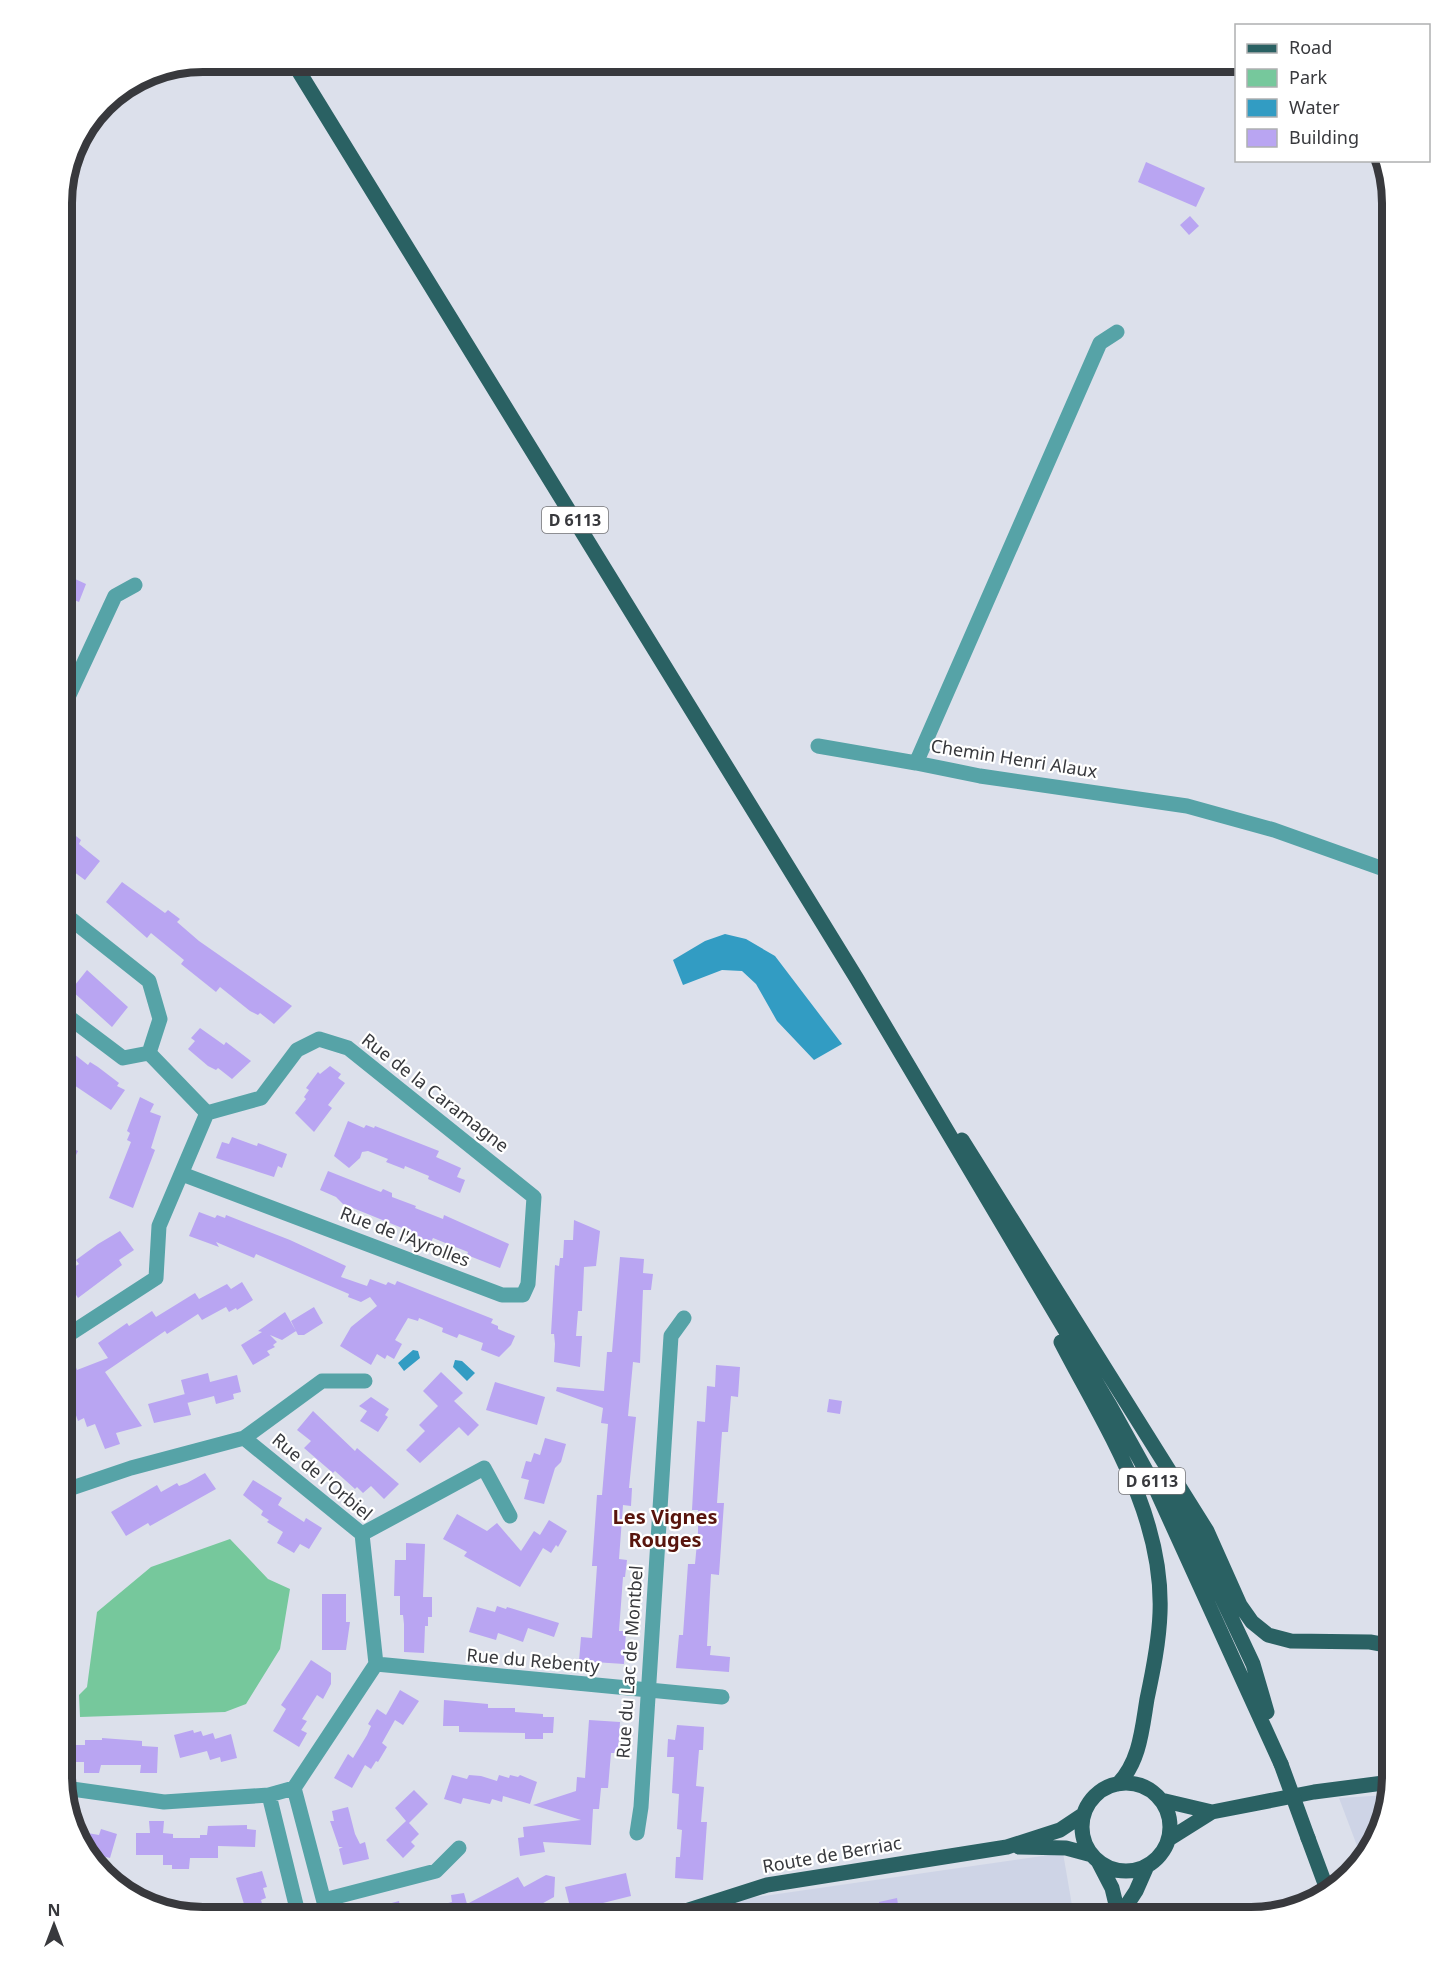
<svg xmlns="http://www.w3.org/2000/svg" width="1454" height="1979" viewBox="0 0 1454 1979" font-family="'Noto Sans',sans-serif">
	<rect width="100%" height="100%" fill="#dce0eb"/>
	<!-- built -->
	<path fill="#ced4e6" d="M1388,1795l-15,52 -11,12 -23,-61z
		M1063,1853l11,64h-408l62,-16z"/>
	<!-- green -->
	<path fill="#76c89c" d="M230,1539l38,40 22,10 -10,60 -34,55 -21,8 -145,5 -1,-22 8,-8 10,-75 54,-45z"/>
	<!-- water -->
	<path fill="#329cc3" d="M725,934l21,5 29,17 67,88 -28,16 -37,-39 -21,-37 -14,-13 -20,-1 -39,15 -10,-25 32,-19z
		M413,1350l5,1 2,7 -16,13 -6,-8z
		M455,1360l7,1 13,12 -8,8 -14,-14z"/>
	<!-- building -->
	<path fill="#b9a5f2" d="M1146,162l59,26 -9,19 -58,-25z
		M1190,216l9,10 -10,9 -9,-10z
		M62,573l24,11 -7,18 -17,-7z
		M62,825l19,15 -2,4 21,17 -15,19 -15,-11 -8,10z
		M122,882l43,31 3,-3 12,9 -3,3 22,19 93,65 -18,18 -14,-11 -2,2 -8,-4 -30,-24 -4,5 -35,-28 3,-4 -33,-27 -4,5 -41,-36z
		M87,970l41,37 -16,20 -41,-37z
		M200,1028l24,17 2,-3 25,19 -19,18 -14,-11 -2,2 -8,-4 -20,-17 7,-8 -4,-3z
		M74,1054l14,11 2,-3 8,5 21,16 -2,3 8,4 -14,20 -49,-33v-6z
		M330,1066l11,8 -3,4 7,5 -17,22 4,3 -18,24 -19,-19 11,-14 -2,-2 5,-7 -3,-2 12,-16 2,2z
		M140,1097l14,7 -4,8 11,4 -10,32 4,2 -22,58 -24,-10 22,-56 -4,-2 3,-7 -3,-2z
		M348,1121l16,7 2,-3 8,3 1,-2 64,25 -3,6 25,11 -4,9 8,3 -5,13 -32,-14 1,-3 -24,-10 -1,3 -18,-7 2,-3 -20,-8 -6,1 -2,6 -11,10 -15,-12z
		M232,1137l25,9 1,-3 29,11 -5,14 -4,-2 -4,11 -58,-19 6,-16 7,2z
		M62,1143l16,8 -16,32z
		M328,1171l53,21 2,-3 9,4v4l24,9 -1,2 28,11 1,-4 65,29 -9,24 -33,-13 1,-3 -35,-14 -2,4 -25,-9 1,-3 -64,-26 -7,-7 -16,-7z
		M199,1212l16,6 2,-3 8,3 1,-3 64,25 56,26 -5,11 26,9 3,-7 16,6 2,-3 7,3 2,-4 96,38 -2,4 7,3v3l17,7 -4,9 -12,12 -18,-7 2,-7 -24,-9 -2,4 -15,-6 1,-4 -24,-10 -1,3 -10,-3 -13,22 7,4 -8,15 -7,-4 -2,4 -8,-5 -6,11 -31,-19 11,-19 26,-21 -7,-9 -9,5 -13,-5 1,-3 -93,-40 -2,4 -38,-16 3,5 -30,-11z
		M574,1220l26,11 -4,35 -12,1 -2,44h-4l-2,25h6l-2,31 -26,-5 1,-18 -1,-10h-3l4,-69 4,1 1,-8h3l1,-18h9z
		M120,1231l14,19 -15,10 3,5 -44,33 -7,-11 -9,6v-19l17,-10 -3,-4 22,-16z
		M620,1257l24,2 -1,14 10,1 -2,16h-8l-3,73 -7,-1 -5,54 8,1 -7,71h3l-1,18 -8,-1 -4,54 8,1 -2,17h-2l-4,54h7l-2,33 -45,-3 2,-24 11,1 5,-72h-5l5,-71h5l6,-71 -7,-1 2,-15 -47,-17 1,-4 47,4 3,-39h5z
		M242,1282l11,18 -16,10 -1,-2 -7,4 -3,-5 -24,13 -4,-6 -31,20 -2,-3 -60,41 37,54 -26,7 4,11 -15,5 -10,-25 -8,3 -3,-9 -6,3 -16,-45v-9l11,-7 4,10 31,-12 -10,-15 29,-20 2,3 23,-15 4,6 39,-24 4,6 28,-15 4,5z
		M314,1307l9,16 -19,12h-6l-7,-14z
		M285,1312l11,19 -14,9 -12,-5 7,7 -4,3 2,2 -8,4 3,4 -17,10 -12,-20 21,-13 -4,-1z
		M716,1365l24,2 -2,30 -7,-1 -3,36h-6l-5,71h7l-5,72 -8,-1 -4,72h4l-1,9 20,2 -1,15 -53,-4 3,-33h4l5,-71h7l3,-32v-22h-6l5,-89 8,1 2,-36 8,1z
		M441,1372l22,21 -9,8 25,24 -11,11 -9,-9 -39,36 -14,-13 19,-19 -6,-6 19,-19 -15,-15z
		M208,1373l2,9 27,-7 4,17 -8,2 1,5 -18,5 -2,-8 -27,7 -6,-23z
		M495,1382l50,15 -8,28 -51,-15z
		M185,1394l6,21 -37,8 -6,-19z
		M371,1397l18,12 -4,6 3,2 -10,15 -18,-11 7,-10 -8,-5z
		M829,1399l13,2 -2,13 -13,-2z
		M313,1411l42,40 2,-3 42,36 -15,15 -13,-13 -8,7 -6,-6 -2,2 -20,-18 -2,2 -29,-25 7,-7 -14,-11z
		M545,1438l21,6 -5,18 -6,6 -11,36 -20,-5 5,-19 -8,-2 5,-17 5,1 3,-9 6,2z
		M205,1473l11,16 -66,37 -2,-3 -22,13 -15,-24 46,-27 4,7 16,-9 2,3 8,-3z
		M253,1480l29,18 -4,7 26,17 2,-4 16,10 -13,21 -9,-5 -6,9 -17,-10 6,-11 -16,-10 2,-2 -8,-5 2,-4 -20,-16z
		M457,1514l30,17 10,-8 24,28 13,-20 6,4 9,-15 18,11 -9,16 -2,-2 -5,8 -8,-5 -23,39 -56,-31 3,-4 -24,-13z
		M406,1543l19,1 -2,53h9v20h-4v9h-3l-1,27 -20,-1v-28l-1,-9h-3v-19h-6l1,-36h11z
		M322,1594h24v28h4l-4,28h-24z
		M497,1606l9,3 1,-2 52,16 -5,14 -26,-9 -5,14 -25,-9 -2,7 -27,-8 8,-25 18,5z
		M311,1660l20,13v11l-8,15 -6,-4 -15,24 5,2 -6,9 6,3 -8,14 -26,-16 13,-22 -5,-4z
		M400,1690l19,11 -16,24 -8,-5 -13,23 5,4 -9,15 -2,-1 -5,8 -6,-4 -13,23 -18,-10 14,-24 5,4 14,-23 4,-9 -3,-2 9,-15 9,6z
		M444,1700l44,4v4h27v4l28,2v3h11l-1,16h-10v6h-18v-6l-66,-1v-6h-16z
		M589,1720l31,2 -2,31h-7l-3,35h-7l-2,21h-6l-2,36 -48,-3 2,10 -25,4 -2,-18 6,-1 -1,-10 58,-7 -48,-15 43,-14 1,-14 8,1z
		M677,1725l27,2 -1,23h-4l-3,36 8,1 -3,35h6l-4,58 -28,-2 1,-21h4l2,-27 -5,-1 2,-35 -7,-1 2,-36h-7l1,-18 7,1z
		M193,1730l1,3 7,-2 2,5 10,-3 2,6 16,-5 6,24 -16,4 -1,-5 -10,3 -3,-9 -27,7 -6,-23z
		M102,1738l40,3v5l16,1 -1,26h-17l1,-8h-40l-2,8h-15v-11h-10l1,-17h10v-5h17z
		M452,1775l15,4 2,-4 12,1 16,5 2,-6 10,3 1,-3 8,2 2,-2 17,7 -7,22 -27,-8 -1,6 -10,-3 -2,5 -27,-6 -2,6 -17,-5z
		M414,1790l14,14 -19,19 10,11 -8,8 4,4 -12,12 -17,-18 20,-19 -11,-13z
		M348,1807l7,27 5,10 5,-2 4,17 -26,6 -4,-16 4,-2h-4l-9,-26h4l-2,-10z
		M149,1821h15l-1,12 10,1v4h27v-3h7l1,-9 39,-1v4l9,1 -1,17 -37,-1v12h-28l-1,11h-17v-4h-9v-10h-27v-22h14z
		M101,1829l16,5 -7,24 -16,-4 -2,5 -11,-12 -5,-16 23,4z
		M262,1871l5,16 -4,1 3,10 -5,2 5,17h-53l-1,-4 32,-9 -8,-26z
		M626,1873l5,23 -60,15 -6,-24z
		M546,1875l9,2 -1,20 -27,15 3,5h-116l-1,-5 39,-10 -1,-7 13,-2 3,11 51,-27 6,10z
		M897,1898l3,19h-19l-2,-15z
		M399,1901l3,16h-45l-1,-4z"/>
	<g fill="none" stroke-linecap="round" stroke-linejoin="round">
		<!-- minor -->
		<path stroke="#56a3a7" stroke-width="15" d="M1117,332l-17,11 -184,420 64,13 207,30 87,24 118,42
			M62,710l53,-114 20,-11
			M818,746l98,17
			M62,912l87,69 11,38 -11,34 58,60 54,-15 36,-48 22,-11 29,9 186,149 -6,87 -5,11h-21l-320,-121
			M62,1012l61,46 26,-5
			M62,1339l94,-61 3,-52 48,-113
			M244,1438l78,-57h43
			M63,1491l68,-23 113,-30 118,96 14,130 -82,124
			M362,1534l122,-66 26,48
			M376,1664l346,33
			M65,1788l99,14 105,-7
			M637,1833l4,-26 30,-471 13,-18
			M324,1900l112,-29 23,-23
			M299,1917l-30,-122 25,-7 34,129"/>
		<!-- major -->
		<path stroke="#2a6163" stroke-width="15" d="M293,62l564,917 252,425 45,81 127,279
			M962,1140l245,391 33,74 12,17 16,13 23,6 79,1 22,4
			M1061,1342c44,85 103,172 99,271 -1,29 -7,58 -13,86 -5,30 -7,62 -29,85
			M1173,1494l80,170 14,48
			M1082 1827a44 44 0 1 1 88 0a44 44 0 1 1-88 0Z
			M1161,1800l51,12
			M1308,1838l20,54
			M1169,1839l43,-27 102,-20 77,-10
			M1019,1847l47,1 26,7
			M1098,1861l14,27 7,29
			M667,1917l100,-32 240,-38 53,-17 24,-16
			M1119,1917l17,-26 11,-25"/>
		<!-- major-bridge -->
		<path stroke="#2a6163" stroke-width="15" d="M1281,1764l27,74"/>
	</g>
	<g text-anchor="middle" stroke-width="4.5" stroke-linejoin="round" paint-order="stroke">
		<!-- shield labels -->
		<g fill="#fff" stroke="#747477" stroke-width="1.5">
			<rect x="542" y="507" width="66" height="26" rx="4.5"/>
			<rect x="1119" y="1468" width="66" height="26" rx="4.5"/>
		</g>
		<g font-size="16" font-weight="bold" fill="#38393d">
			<text x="575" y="526">D 6113</text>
			<text x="1152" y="1487">D 6113</text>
		</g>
		<!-- street labels -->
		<g font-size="18" fill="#38393d" stroke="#fff">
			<text transform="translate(1014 759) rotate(9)" y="6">Chemin Henri Alaux</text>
			<text transform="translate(435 1093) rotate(38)" y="6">Rue de la Caramagne</text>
			<text transform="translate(405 1237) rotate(21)" y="6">Rue de l'Ayrolles</text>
			<text transform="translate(322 1477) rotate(40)" y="6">Rue de l'Orbiel</text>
			<text transform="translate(533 1661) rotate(5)" y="6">Rue du Rebenty</text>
			<text transform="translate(630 1662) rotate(-86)" y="6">Rue du Lac de Montbel</text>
			<text transform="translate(832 1855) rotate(-10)" y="6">Route de Berriac</text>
		</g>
		<!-- neighbourhood labels -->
		<g font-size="20" font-weight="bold" fill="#58150d" stroke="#fff">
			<text x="665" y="1524">Les Vignes<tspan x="665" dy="23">Rouges</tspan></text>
		</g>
	</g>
	<!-- crop -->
	<path d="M0 0H1454V1979H0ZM203 72H1251A131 131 0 0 1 1382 203V1776A131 131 0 0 1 1251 1907H203A131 131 0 0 1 72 1776V203A131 131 0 0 1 203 72Z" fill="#fff" fill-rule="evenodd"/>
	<path fill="none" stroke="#38393d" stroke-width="8" d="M203 72H1251A131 131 0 0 1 1382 203V1776A131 131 0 0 1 1251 1907H203A131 131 0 0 1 72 1776V203A131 131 0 0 1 203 72Z"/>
	<!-- legend -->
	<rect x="1235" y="24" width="195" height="138" fill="#ffffff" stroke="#afb0b1" stroke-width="1.5"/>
	<rect x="1247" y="44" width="30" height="9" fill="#2a6163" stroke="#afb0b1" stroke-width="1.5"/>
	<text x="1289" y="54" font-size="18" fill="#38393d">Road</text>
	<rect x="1247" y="69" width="30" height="18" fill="#76c89c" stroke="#afb0b1" stroke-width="1.5"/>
	<text x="1289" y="84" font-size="18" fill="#38393d">Park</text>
	<rect x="1247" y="99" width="30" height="18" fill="#329cc3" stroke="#afb0b1" stroke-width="1.5"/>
	<text x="1289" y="114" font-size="18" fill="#38393d">Water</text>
	<rect x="1247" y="129" width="30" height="18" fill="#b9a5f2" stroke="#afb0b1" stroke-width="1.5"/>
	<text x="1289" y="144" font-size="18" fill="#38393d">Building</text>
	<!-- north arrow -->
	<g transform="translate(54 1925)" stroke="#ffffff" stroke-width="4.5" paint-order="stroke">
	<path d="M0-4.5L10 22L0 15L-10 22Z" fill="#38393d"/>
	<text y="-9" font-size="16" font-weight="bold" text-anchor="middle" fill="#38393d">N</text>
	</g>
</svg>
